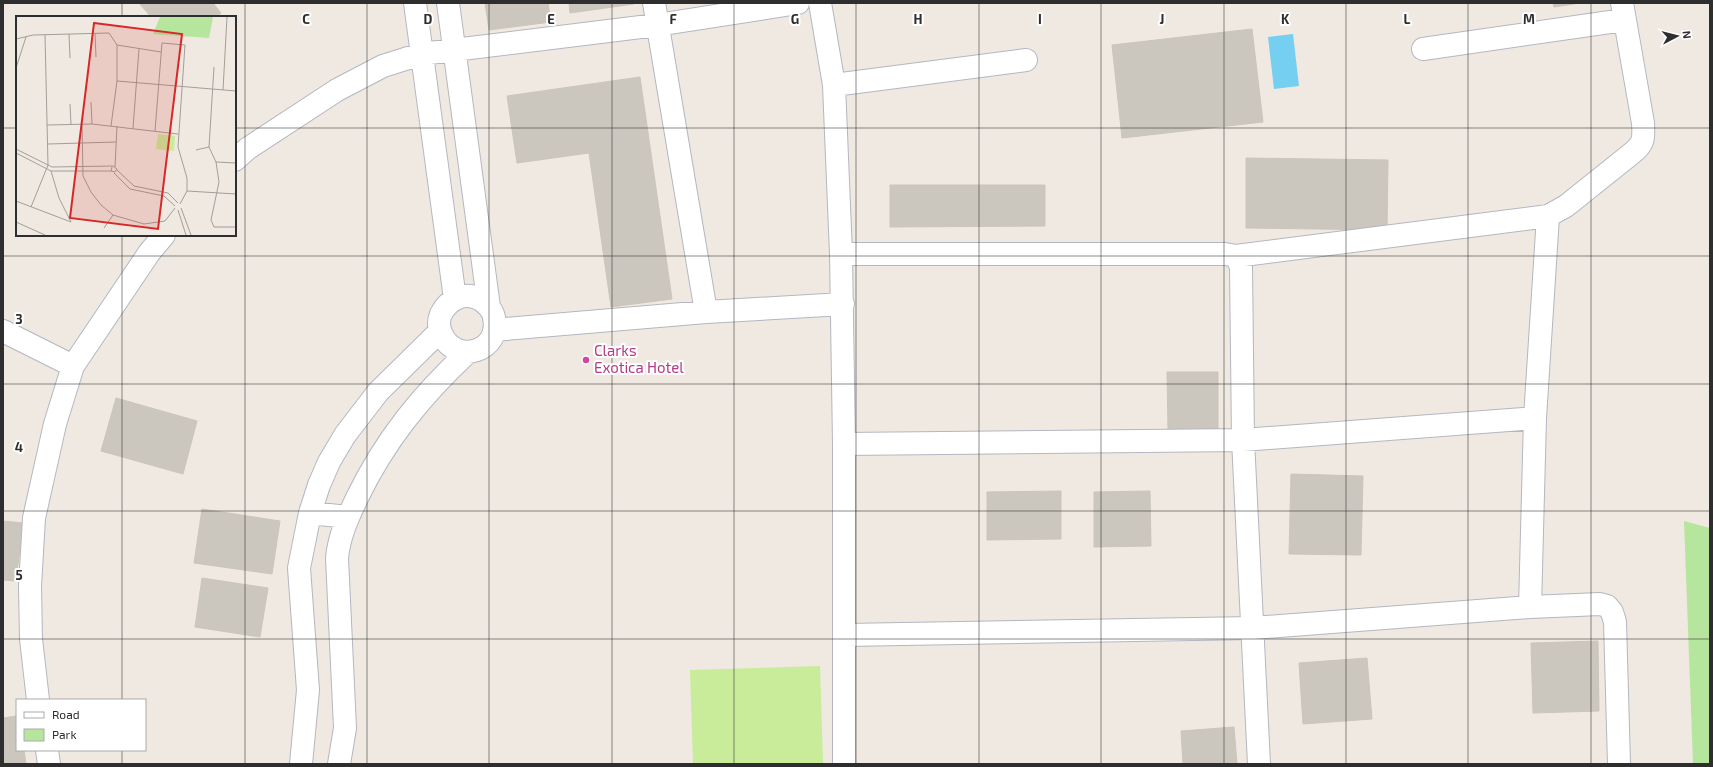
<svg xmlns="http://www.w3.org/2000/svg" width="1713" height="767" viewBox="0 0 1713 767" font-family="'Exo 2',sans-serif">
	<rect width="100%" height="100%" fill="#efe9e1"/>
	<!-- green -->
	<path fill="#b6e59e" d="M1684,521l26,7v236h-17z"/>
	<!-- pitch -->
	<path fill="#c9ec9a" d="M820,666l3,98h-130l-3,-94z"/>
	<!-- water -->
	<path fill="#75cff0" d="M1293,34l6,52 -25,3 -6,-52z"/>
	<!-- building -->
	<path fill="#cbc7bf" stroke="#cbc5ba" d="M139,3h74l8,10 -5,4h-65z
		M485,3h63l3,19 -62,8z
		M569,3h65v1l-64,9z
		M1553,3h27l-26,4z
		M1252,29l11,93 -141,16 -10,-93z
		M640,77l32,222 -61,8 -22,-154 -72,10 -10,-67z
		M1246,158l142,2 -1,70 -141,-2z
		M890,185h155v41l-155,1z
		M1167,372h51v58h-50z
		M116,398l81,23 -14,53 -82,-23z
		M1291,474l72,2 -2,79 -72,-1z
		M1061,491v48l-74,1v-48z
		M1150,491l1,55 -57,1v-55z
		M202,509l78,12 -8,53 -78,-11z
		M3,521l20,2 -7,58 -13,-1z
		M202,578l66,10 -8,49 -65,-10z
		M1598,641l1,70 -66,2 -2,-70z
		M1367,658l5,61 -69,5 -4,-61z
		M17,716v34h7l2,14h-23v-46z
		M1234,727l3,37h-54l-2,-33z"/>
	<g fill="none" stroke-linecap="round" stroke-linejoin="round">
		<!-- minor casing -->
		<g stroke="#b4b7c1" stroke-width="24">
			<path id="minor" d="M415,3l40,296
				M448,3l41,304c2,3 5,7 5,11 8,32 -37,48 -52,17 -3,-6 -4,-14 -1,-21 7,-14 23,-23 38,-15 4,2 7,5 10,8
				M654,3l52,309
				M820,3l14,82 7,169 3,190v320
				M1423,49l201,-29
				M834,85l192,-25
				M235,160l12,-11 90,-59 46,-24 38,-12 236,-29 141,-22
				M841,254h384l11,2 5,11 2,173 16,324
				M1236,256l312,-40
				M494,330l212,-18 137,-8
				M3,331l70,35
				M844,444l399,-4 292,-22
				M310,513l38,4
				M1530,607l5,-189 13,-202 18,-10 65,-52c13,-10 13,-15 12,-31l-21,-120
				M845,635l408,-7 277,-21 70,-3 7,2 5,6 3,10 4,142
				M38,700l-7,-61 -1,-53 4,-68 21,-94 18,-58 76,-113 15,-18
				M47,750l2,14
				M301,764l7,-74 -9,-122 11,-55 9,-28 10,-23 16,-27 33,-43 62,-61
				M339,764l6,-36 -8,-170c2,-22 11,-41 20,-60 28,-58 64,-102 110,-145"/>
		</g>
		<!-- minor -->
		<use href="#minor" stroke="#fff" stroke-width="22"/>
	</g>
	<!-- grid -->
	<path fill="none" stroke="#2e2e2e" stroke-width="1" stroke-opacity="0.55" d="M122,3v14M245,3v761M367,3v761M489,3v761M612,3v761M734,3v761M856,3v761M979,3v761M1101,3v761M1224,3v761M1346,3v761M1468,3v761M1591,3v761M3,128h14M235,128h1475M122,235v465M3,256h1707M3,384h1707M3,511h1707M3,639h1707M122,750v14"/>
	<!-- markers -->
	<circle fill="#d1479c" stroke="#fff" stroke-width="1.5" cx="586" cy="360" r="4"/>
	<g text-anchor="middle" stroke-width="4" stroke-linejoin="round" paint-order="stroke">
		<!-- hotel labels -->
		<g font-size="15" fill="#b23c85" stroke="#fff" text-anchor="start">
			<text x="594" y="356">Clarks<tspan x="594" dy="17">Exotica Hotel</tspan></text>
		</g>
	</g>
	<!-- overview -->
	<g transform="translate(16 16)">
		<rect width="220" height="220" fill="#efe9e1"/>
		<path d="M144,1h53l-4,21 -56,-4z" fill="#b6e59e"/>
		<path d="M142,118l17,2 -1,15 -18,-2z" fill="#c9ec9a"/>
		<path fill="none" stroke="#a29e99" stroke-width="1" d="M79,17l1,24M53,18l1,24M0,23l17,-4 76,-2 8,12 44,7M101,29v36M198,51l-5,80 7,15 3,20 -8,38 3,7h22M0,52l10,-31M207,74l4,-73M75,86l1,22M54,88l1,21M31,109l45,-1 86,10M66,109l1,51 8,16 10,13 12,10 31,9 21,-3 10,-13M95,110l6,-45 119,10M117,112l6,-79M139,115l7,-88 23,2 -7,102 9,31v13l-7,13M32,128l68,-2M0,133l36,18 61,-1 4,3 -2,3 -4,-1 1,-4M180,134l13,-3M0,137l35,18h60M200,146l20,1M99,151l2,-41M101,154l17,16 34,7 10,10M98,157l16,16 34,7 11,10M171,175l49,3M0,185l55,21 -12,-24 -8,-27M15,191l17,-42 -3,-130M165,192l10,27M162,194l8,25M0,206l29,13M88,212l9,-13"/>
		<path fill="#d62828" fill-opacity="0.15" stroke="#d62828" stroke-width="2" d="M78,7l88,11 -24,195 -88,-11z"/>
		<rect width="220" height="220" fill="none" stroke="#2e2e2e" stroke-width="2"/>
	</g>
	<g font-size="13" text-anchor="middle" font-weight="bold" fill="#2e2e2e" stroke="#fff" stroke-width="4" stroke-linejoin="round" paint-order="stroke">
		<text x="306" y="24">C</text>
		<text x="428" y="24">D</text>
		<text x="551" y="24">E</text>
		<text x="673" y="24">F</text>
		<text x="795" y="24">G</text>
		<text x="918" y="24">H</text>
		<text x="1040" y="24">I</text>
		<text x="1162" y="24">J</text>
		<text x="1285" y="24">K</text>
		<text x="1407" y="24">L</text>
		<text x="1529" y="24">M</text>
		<text x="19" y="324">3</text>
		<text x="19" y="452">4</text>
		<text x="19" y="580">5</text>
	</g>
	<!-- border -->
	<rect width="1713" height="767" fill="none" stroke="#2e2e2e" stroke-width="8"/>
	<!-- legend -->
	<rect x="16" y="699" width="130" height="52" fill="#ffffff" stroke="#ababab"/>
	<rect x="24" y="712" width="20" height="6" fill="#ffffff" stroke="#ababab"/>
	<text x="52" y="719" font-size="12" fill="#2e2e2e">Road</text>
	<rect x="24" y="729" width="20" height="12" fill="#b6e59e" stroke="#ababab"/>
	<text x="52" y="739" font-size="12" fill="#2e2e2e">Park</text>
	<!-- north arrow -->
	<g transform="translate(1677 36) rotate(83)" stroke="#ffffff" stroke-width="3" paint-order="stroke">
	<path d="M0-3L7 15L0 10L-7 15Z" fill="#2e2e2e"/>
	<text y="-6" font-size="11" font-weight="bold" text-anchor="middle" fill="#2e2e2e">N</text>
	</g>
</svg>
